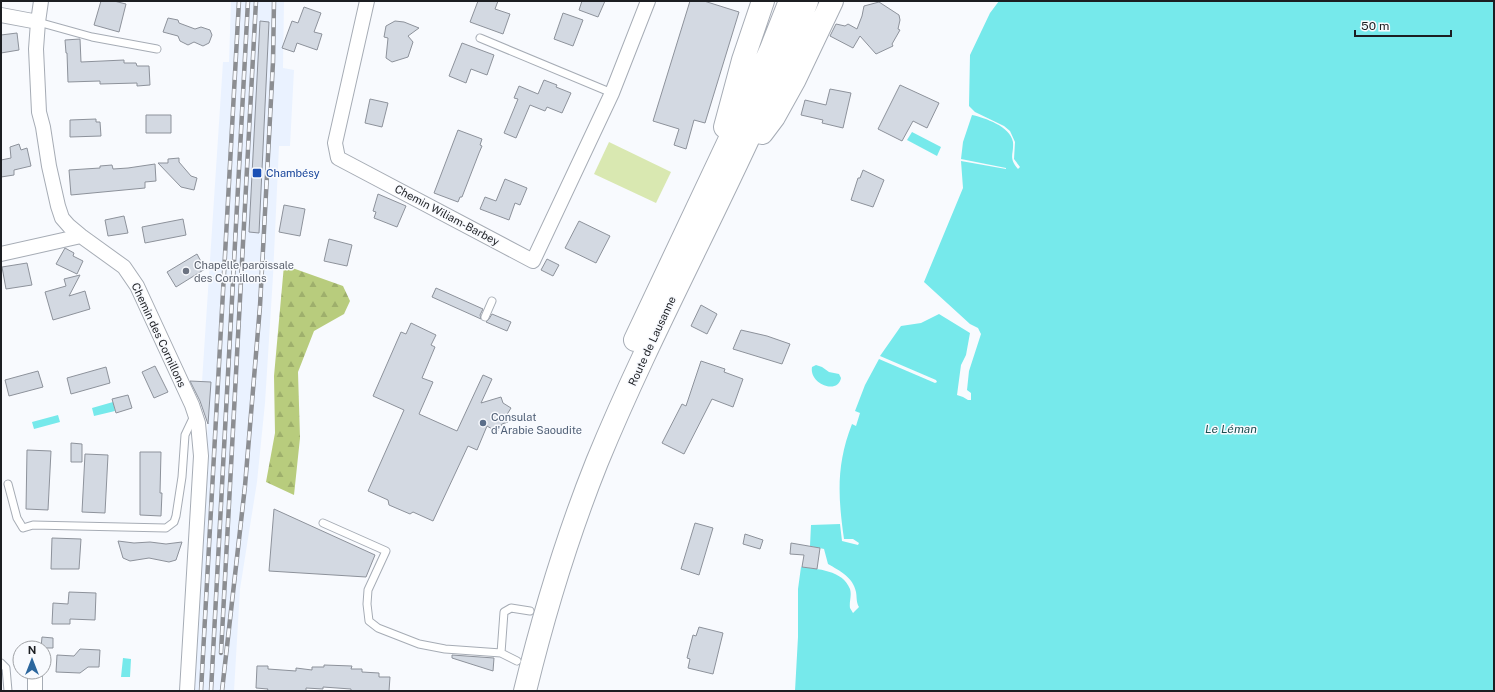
<svg xmlns="http://www.w3.org/2000/svg" width="1495" height="692" viewBox="0 0 1495 692" font-family="'Public Sans',sans-serif">
	<defs>
		<pattern id="forest-firs" width="22" height="20" patternUnits="userSpaceOnUse"><rect width="22" height="20" fill="#b8cc7d"/><path d="M5 1l3.5 6h-7zM16 11l3.5 6h-7z" fill="#9eaf6c"/></pattern>
	</defs>
	<rect width="100%" height="100%" fill="#f8fafe"/>
	<!-- built -->
	<path fill="#eaf2ff" d="M231,1h53l-1,67 11,2 -4,76h-11l-6,130 -8,127 -8,79 -17,107 -6,102h-42l16,-270 -6,-39 21,-320h6z"/>
	<!-- forest -->
	<path fill="url(#forest-firs)" d="M284,265l59,21 7,15 -6,13 -30,17 -16,41 2,66 -6,57 -28,-13 9,-49 -1,-57z"/>
	<!-- park -->
	<path fill="#d9e8b1" d="M609,142l62,30 -15,31 -62,-29z"/>
	<!-- water -->
	<path fill="#76e9eb" d="M999,1h495v690h-699l3,-54v-48l3,-22c16,2 42,3 49,22 2,6 -1,13 0,19 1,2 2,3 3,5l6,-6c-3,-5 -2,-10 -3,-15 -3,-15 -16,-21 -28,-28l-4,-15 -14,-3 1,-21 29,-1 2,17 16,4 1,-2 -6,-4h-9c-6,-42 -8,-74 8,-115l4,2 4,-13 -5,-2 10,-26 14,-26 56,24 2,-1 -1,-2 -56,-24 21,-30 20,-3 18,-9 31,19 -4,22 -5,10 -4,30 6,2 5,3h3v-7l-4,-3 2,-19 12,-37 -3,-6 -8,-4 -46,-42 39,-94 -2,-27 45,8v-1l-45,-9 2,-17 9,-27c13,3 38,11 41,27 1,13 -5,15 5,27l2,-2 -6,-8 1,-17 -5,-11 -6,-5 -29,-14 -6,-6 1,-51 20,-42z
		M912,132l29,15 -4,9 -30,-16z
		M816,365l6,2 7,5 10,2 2,4c-3,17 -32,6 -29,-11z
		M113,402l2,9 -21,5 -2,-8z
		M58,415l2,7 -26,7 -2,-7z
		M123,658l8,1 -1,18h-9z"/>
	<!-- building -->
	<path fill="#d3d9e2" stroke="#8d929b" d="M101,1h13l12,3 -7,28 -25,-7z
		M478,1h20l-3,8 15,5 -7,20 -33,-12z
		M582,1h23l-7,16 -19,-7z
		M690,1h14l35,11 -34,111 -11,-3 -8,29 -12,-4 5,-16 -26,-8z
		M879,2l20,13 1,5 -2,9 2,1 -8,14 1,2 -17,8 -16,-18 -7,12 -23,-12 6,-12 9,2 3,-2 9,5 5,-13 2,-10z
		M304,7l17,6 -7,19 8,2 -5,16 -20,-7 -3,9 -12,-4 10,-27 6,2z
		M563,13l20,7 -10,26 -19,-7z
		M168,18l10,2 1,3 16,6 6,-2 9,3 2,5 -3,8 -6,3 -9,-4 -6,3 -8,-4 -2,-5 -15,-4z
		M260,21l9,1 -10,211 -10,-1z
		M395,21l9,1 15,6 -11,8 5,6 -5,15 -16,5 -6,-4 2,-20 -4,-1 2,-11z
		M17,33l2,17 -18,3v-18z
		M80,39l1,23 43,-2v3h12l1,3h12l1,19 -13,1v-3l-37,1v-3l-32,1 -1,-29h-1l-1,-13z
		M462,43l32,12 -7,20 -16,-6 -5,14 -17,-7z
		M544,80l13,5 -1,2 15,6 -9,20 -15,-6 -2,4 -15,-6 -14,33 -12,-5 14,-34 -4,-1 5,-12 19,8z
		M900,85l39,18 -12,25 -14,-7 -11,20 -24,-12z
		M830,89l21,4 -8,35 -21,-5 1,-3 -22,-5 4,-15 21,5z
		M370,99l18,4 -6,24 -17,-4z
		M146,115h25v18h-25z
		M96,119v3h4l1,14 -31,1v-17z
		M458,130l24,9 -2,6 2,1 -3,7 -17,44h-2l-2,5 -24,-9z
		M19,144l2,6 6,-2 4,18 -17,4v5l-13,2v-17l10,-2 -1,-11z
		M179,158v4l12,14 6,2 -3,12 -13,-3 -23,-24h10v-4z
		M155,164l1,17 -11,1v6l-74,7 -2,-25 31,-2v-2l12,-1 1,4 15,-1z
		M863,170l21,10 -11,27 -22,-7 7,-22h2z
		M505,179l22,9 -7,17 -5,-2 -6,17 -29,-11 5,-12 11,4z
		M378,194l28,12 -9,21 -23,-9 2,-6 -3,-1z
		M284,205l21,4 -5,27 -21,-4z
		M124,216l4,17 -20,3 -3,-16z
		M183,219l3,16 -41,8 -3,-16z
		M579,221l31,15 -14,27 -31,-15z
		M329,239l23,6 -5,21 -23,-5z
		M65,248l9,5 -1,3 10,5 -6,13 -21,-10z
		M197,254l8,15 -29,18 -9,-15z
		M547,259l12,6 -6,11 -12,-6z
		M27,263l5,22 -26,4 -4,-22z
		M80,275l-11,21 16,-5 5,18 -37,11 -8,-28 21,-6 -2,-7z
		M436,288l47,21 -3,6 1,4 -49,-22z
		M701,305l16,9 -10,20 -16,-8z
		M492,314l19,8 -4,9 -21,-9 3,-3z
		M411,323l25,12 -5,10 4,2 -13,31 11,4 -14,32 38,17 26,-56 9,4 -11,24 20,-6 2,6 8,5 -5,8 2,6 -6,2 -5,8 -10,-6 -10,24 -9,-4 -35,75 -20,-9 -3,2 -21,-9 -1,-5 -20,-9 36,-81 -31,-14 28,-64 5,2z
		M741,330l26,6 23,8 -8,20 -49,-15z
		M701,361l24,8 -1,3 19,7 -10,28 -21,-8 -28,55 -22,-11 20,-39 4,2z
		M155,366l13,26 -14,6 -12,-26z
		M106,367l4,16 -39,11 -4,-16z
		M38,371l5,16 -34,9 -4,-16z
		M190,381l21,1 -3,42 -8,-23z
		M128,395l4,13 -16,5 -4,-14z
		M71,443l11,1v18h-11z
		M27,450l24,1 -3,59 -22,-1z
		M140,452h21l-1,41h2l-1,23 -21,-1z
		M85,454l23,1 -3,58 -23,-1z
		M274,509l101,46 -9,22 -97,-6z
		M695,523l18,5 -14,47 -18,-6z
		M745,534l18,6 -3,9 -17,-5z
		M52,538l29,1 -2,30h-28z
		M118,541l16,2 16,-1 16,2 16,-2 -6,18 -7,2 -20,-4 -19,3 -7,-3z
		M791,543l29,5 -3,21 -15,-2 2,-12 -14,-1z
		M69,592l27,1 -1,27 -25,-1v5h-18l1,-21 15,1z
		M699,627l24,6 -10,41 -25,-6 2,-9 -3,-1 6,-23 3,1z
		M42,637l11,1v10h-12z
		M80,649l20,1 -1,17h-11l-8,6 -24,-1 1,-17 17,1z
		M452,655l42,3 -1,13 -41,-13z
		M324,665l28,1 -1,3h11v3l17,1v4h11l-1,14h-38v-2l-28,-2v2l-17,-1v3h-39l1,-2 -12,-1 1,-22h11v3l28,2v-3l16,2v-3h12z"/>
	<g fill="none" stroke-linecap="round" stroke-linejoin="round">
		<!-- lane casing -->
		<g stroke="#a6acb5" stroke-width="9">
			<path id="lane" d="M38,22l54,15 65,12
				M480,38l132,55
				M485,317l7,-16
				M8,484l9,34 6,10 10,-3 133,3 8,-6 2,-6 6,-39 3,-42 9,-19
				M323,523l63,28 -18,39 -1,14 2,17 9,7 41,16 26,5 56,4 16,8
				M501,653l3,-41 7,-4 19,3
				M1,663l5,5 2,23"/>
		</g>
		<!-- street casing -->
		<g stroke="#a6acb5" stroke-width="16">
			<path id="street" d="M41,1l-3,21 -2,27 3,63 4,15 6,39 9,40 4,12 7,8 12,10 43,31 13,19 55,119 6,18 3,33 -14,235
				M367,1l-32,142 3,15 195,103 79,-168 36,-92
				M1,15l37,7
				M1,254l80,-18
				M35,672v19"/>
		</g>
		<!-- primary casing -->
		<g stroke="#a6acb5" stroke-width="24">
			<path id="primary" d="M725,127l18,-67 20,-59
				M762,133l12,-16 20,-36 38,-80
				M635,340l108,-229 28,-62 19,-48
				M525,691c19,-78 42,-154 72,-229 64,-156 150,-303 210,-461"/>
		</g>
		<!-- lane -->
		<use href="#lane" stroke="#fff" stroke-width="7"/>
		<!-- street -->
		<use href="#street" stroke="#fff" stroke-width="14"/>
		<!-- primary -->
		<use href="#primary" stroke="#fff" stroke-width="22"/>
		<!-- rail casing -->
		<g stroke="#8c8e92" stroke-width="4.5">
			<path id="rail" d="M221,653l35,-652
				M201,691l38,-690
				M211,691l37,-690
				M222,691l23,-205 15,-180 13,-244 1,-61"/>
		</g>
		<!-- rail -->
		<use href="#rail" stroke="#f8fafe" stroke-width="3" stroke-dasharray="9" stroke-linecap="butt"/>
	</g>
	<!-- markers -->
	<rect fill="#1a4fb4" stroke="#f8fafe" stroke-width="1.5" x="252" y="168" width="10" height="10" rx="2"/>
	<circle fill="#6b7280" stroke="#f8fafe" stroke-width="1.5" cx="186" cy="271" r="4"/>
	<circle fill="#5c6f8a" stroke="#f8fafe" stroke-width="1.5" cx="483" cy="423" r="4"/>
	<g text-anchor="middle" stroke-width="3" stroke-linejoin="round" paint-order="stroke">
		<!-- transit labels -->
		<g font-size="11" fill="#164399" stroke="#f8fafe" text-anchor="start">
			<text x="266" y="177">Chambésy</text>
		</g>
		<!-- street labels -->
		<g font-size="11" fill="#1c1e22" stroke="#f8fafe">
			<text transform="translate(447 215) rotate(28)" y="4">Chemin Wiliam-Barbey</text>
			<text transform="translate(159 335) rotate(65)" y="4">Chemin des Cornillons</text>
			<text transform="translate(652 341) rotate(-65)" y="4">Route de Lausanne</text>
		</g>
		<!-- worship labels -->
		<g font-size="11" fill="#5b616d" stroke="#f8fafe" text-anchor="start">
			<text x="194" y="269">Chapelle paroissale<tspan x="194" dy="13">des Cornillons</tspan></text>
		</g>
		<!-- service labels -->
		<g font-size="11" fill="#4e5e75" stroke="#f8fafe" text-anchor="start">
			<text x="491" y="421">Consulat<tspan x="491" dy="13">d'Arabie Saoudite</tspan></text>
		</g>
		<!-- water labels -->
		<g font-size="12" font-style="italic" fill="#1c4f51" stroke="#f8fafe">
			<text x="1231" y="433">Le Léman</text>
		</g>
	</g>
	<!-- border -->
	<rect width="1495" height="692" fill="none" stroke="#1c1e22" stroke-width="4"/>
	<!-- north arrow -->
	<g transform="translate(32 660)"><circle r="19" fill="#f8fafe" stroke="#a0a2a6"/>
	<path d="M0-3L7 15L0 10L-7 15Z" fill="#2b669d"/>
	<text y="-6" font-size="11" font-weight="bold" text-anchor="middle" fill="#1c1e22">N</text>
	</g>
	<!-- scale -->
	<path d="M1355 30v6h96v-6" fill="none" stroke="#1c1e22" stroke-width="2"/>
	<text x="1361" y="30" font-size="12" fill="#1c1e22" stroke="#f8fafe" stroke-width="3" paint-order="stroke">50 m</text>
</svg>
